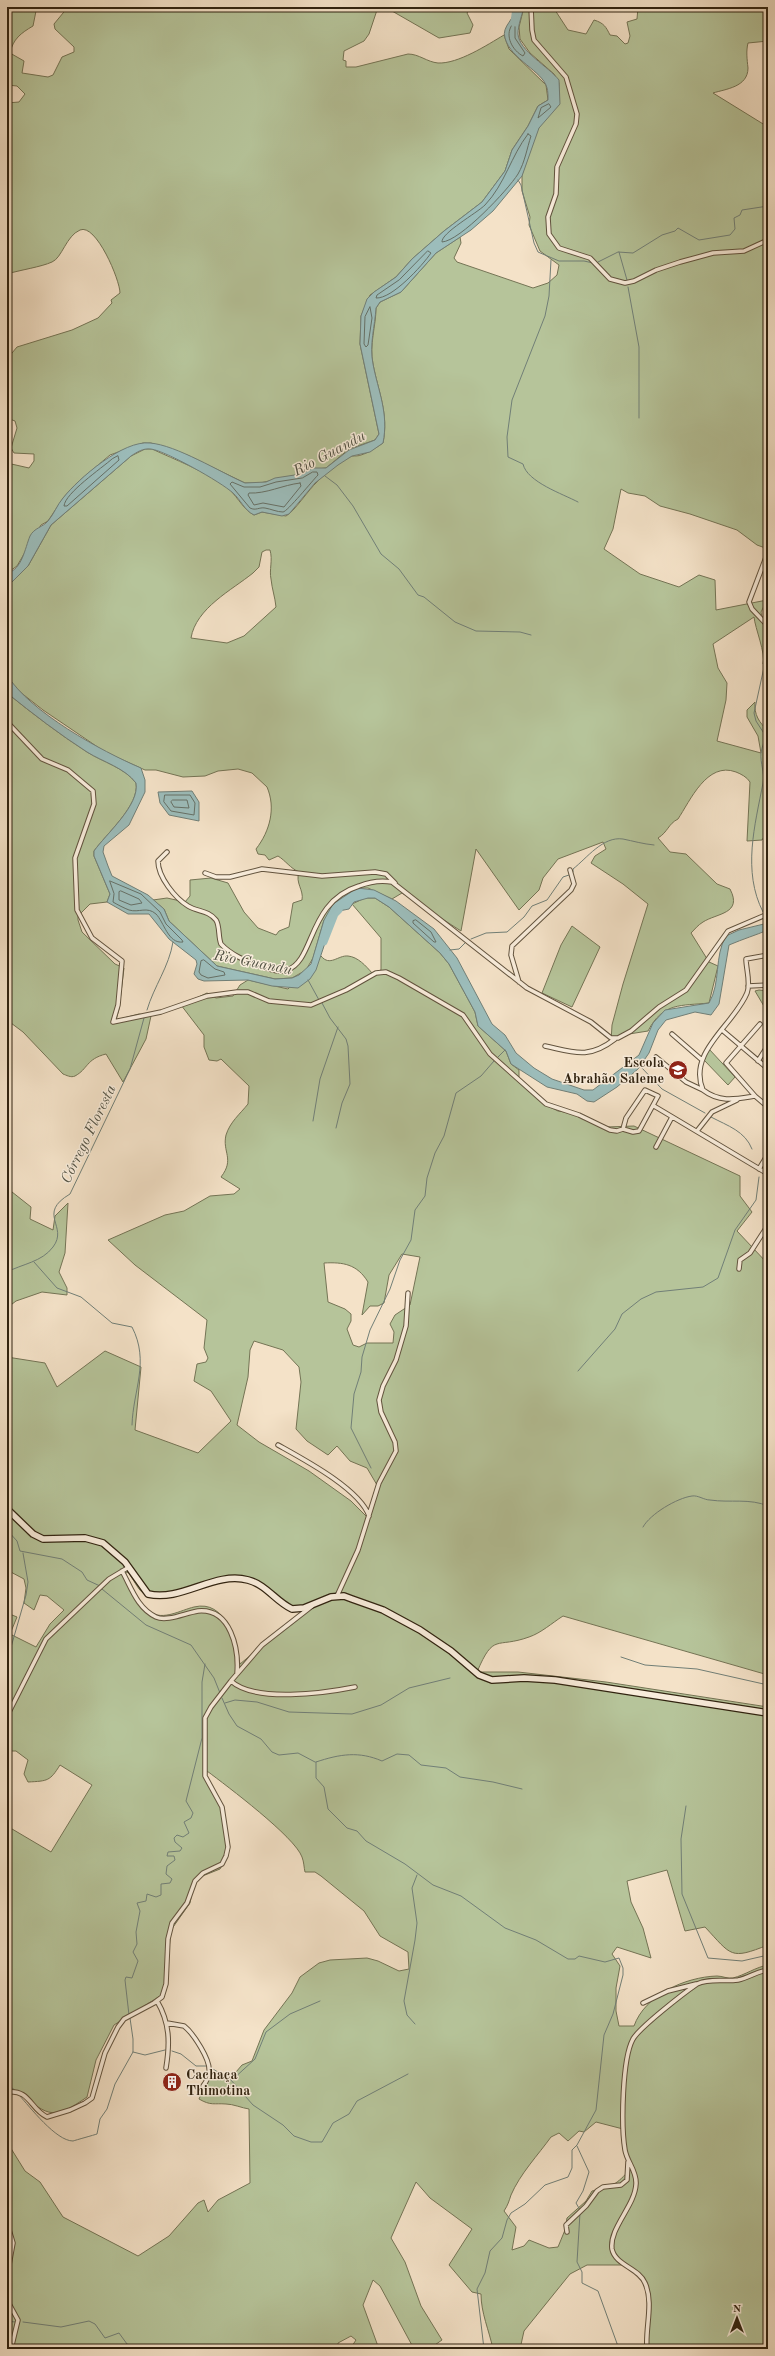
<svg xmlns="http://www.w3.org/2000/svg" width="775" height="2356" viewBox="0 0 775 2356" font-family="'Old Standard TT',serif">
	<rect width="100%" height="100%" fill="#f4e2c8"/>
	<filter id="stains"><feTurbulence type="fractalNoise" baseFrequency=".005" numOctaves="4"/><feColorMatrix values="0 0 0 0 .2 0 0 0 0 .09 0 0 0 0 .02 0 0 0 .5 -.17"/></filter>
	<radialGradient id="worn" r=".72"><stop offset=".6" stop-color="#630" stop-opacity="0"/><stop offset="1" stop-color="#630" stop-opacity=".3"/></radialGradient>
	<!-- green -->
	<path fill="#b6c49a" stroke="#747455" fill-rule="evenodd" d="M7,7h27l2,4 -3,15c-12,7 -20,13 -23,27l14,8 -2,12 26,4 5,-2 9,-18 12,-5v-5l-19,-18 -1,-5 14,-17h403l-4,6 6,12 -3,8 -31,5 -47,-27 -15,-1 -8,24 -5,7 -20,10 -1,9 3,1v6h10l52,-13c11,0 19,8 30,9 20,1 49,-18 66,-28l5,14 37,36 2,15 -10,6 -10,20 -16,24 -7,21 -23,31 -38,29 -32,28 -16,18 -26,18 -9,21 -1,28 19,90 -4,6 -26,9 -23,19 -18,2 -7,4 -41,9h-15l-58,-28 -36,-12h-8l-33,12 -31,26 -15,16 -16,24 -7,4 -24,41 -10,7v-110l22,5 5,-7v-7l-20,-1 -3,-5 6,-20 -2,-7 -8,-3v-59l10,-12 55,-17 26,-12 14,-15 -1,-3 9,-7c0,-13 -24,-70 -40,-63 -14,6 -18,28 -28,32 -11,5 -32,8 -45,12v-171l12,-1 6,-8 -8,-8 -10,-1z
		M524,7h29l15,23 18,4 8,-14c10,3 12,7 16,15l7,1 8,8 3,-1 2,-7 -3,-14 10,-3 1,-12h130v34l-20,2c-2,8 -1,16 0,25 0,19 -22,21 -35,25l55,34v422l-11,-4 -20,-15 -47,-16 -30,-8 -15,-10 -17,-3 -7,-4 -8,40 -9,20 36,25 39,13 20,-12 16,5 1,30 51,-10 -6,12 1,6 6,6v40h-5c3,-10 -8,-36 -9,-47l-41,27 5,24 9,15 -1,17 -9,41 44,12 -3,-17 -11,-19v-7l8,-8c-1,13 4,20 13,29v99l-6,10 -15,1 3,-59c-3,-5 -9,-8 -14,-10 -29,-11 -46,29 -58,47 -10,5 -10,13 -20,19l12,14 16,2 31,30 13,5c13,25 -13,24 -27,33 -5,3 -8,7 -12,11l18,29 9,4 -9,37c-28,3 -46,-1 -61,28l-19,3 -18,8 1,-17 11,-41 25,-80 -25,-20 -32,-21 4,-7 11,-7 -3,-7 -45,17 -15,19 -4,12 -20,20 -43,-61 -15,82 -59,-38 -10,6 -24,-11h-11l-33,32 -11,38 -7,12 -14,8 -17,1 -58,-13 -48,-45 -5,-12 -11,-9 14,-2 18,4 5,-6v-16l21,-2 17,5 16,29 14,16 18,7 3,-4 10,-4 4,-24 9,-3c2,-10 -7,-17 -3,-28 -9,-4 -13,-11 -21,-16l-9,4 -4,-5 -7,-1 -2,-5c14,-18 20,-41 11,-62l-15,-14 -14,-4 -20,2 -13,5 -22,1 -27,-7h-11l-40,-18 -62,-42 -28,-22 -8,-13v-88l21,-21 23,-41 80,-69 14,-7h7c24,11 50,21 72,36 12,8 18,24 30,30l8,-3 24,4c8,-4 23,-27 31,-34 8,-9 23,-22 35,-26 3,0 7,0 9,-1 7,-2 16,-8 22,-12 6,-29 -5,-52 -10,-79 -4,-19 3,-38 3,-56l4,-6 21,-10 35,-39 24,-16 1,6 -7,15 3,4 76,26 15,-5 9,-8 2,-10 -19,-14 -11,-26 1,-8 -8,-26v-16l15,-44 6,-10 16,-16v-22l-5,-9 -24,-21 -10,-14 -1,-12zM266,550h4c3,10 -1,20 1,29 1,10 4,18 5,28l-32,29 -17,7 -36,-5c5,-30 41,-48 62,-65l6,-6 3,-15z
		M7,693c26,21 52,41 80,59 16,10 38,16 49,31 4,22 -30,51 -42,68v5l16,38 -3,8 -17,2 -12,12v4l4,12 33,32 9,4 -5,41 -3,11 23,-6 12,2 -5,23 -23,43 -17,-28c-20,5 -18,15 -31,22 -4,2 -9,-1 -12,-2l-40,-42 -16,-12z
		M365,898h10l14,9 51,46 9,11 26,48 3,14 28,25 5,13 8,6v10l29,26 10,5 13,2 36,14 27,-1 106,50v20l12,16 -15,19 31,33v411l-205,-59c-11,7 -22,17 -34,21 -33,12 -35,-5 -52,35h41l88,10 162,25v238c-38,15 -36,11 -63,-18l-20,4 -18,-61 -40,11 4,21 12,26 8,30 -34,-11 -5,7 8,12 -4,22v23l3,15h15c11,-31 51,-49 83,-50 5,0 11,3 16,2 12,-3 23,-11 35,-13v384h-120l1,-38 -2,-27 -19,-19h-41l-17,9 -46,57 -4,18h-27c-4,-19 -12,-36 -12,-55l-9,-2 -23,-27 23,-36 -42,-31 -14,-16 -25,56 14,24 16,44 21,34 -13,9h-15l-34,-63 -7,-6 -10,25 16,44h-25l-2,-3 4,-6 -5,-4 -13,7v6h-331v-207l18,29 15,11 23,35 75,39 31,-20 29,-33 6,-3 4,12 10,-12 32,-17 -1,-74c-7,-1 -16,-5 -23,-5 -12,-1 -15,2 -27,-5l13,-28 18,8 12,-14 10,-4 12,-31 28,-37 8,-16 19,-14 11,-3 37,-2 11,3 21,10 10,-2 -1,-17 -28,-16 -16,-25 -43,-35 -6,-4h-10c-1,-4 -1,-10 -3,-15 -7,-20 -75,-71 -95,-86l-1,7 15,26 7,52 -8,13 -20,8 -7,11 -3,15 -19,27 -6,57 -5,9 -46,29 -18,35 -9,37c-33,23 -38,20 -67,-4l-13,1v-268l44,26 41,-67 -32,-20c-10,16 -12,16 -32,17l-4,-8 4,-14 -12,-9h-9v-138l10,4 -7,17 26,13 14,-23 14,-14 -17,-14 -7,-1 -6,15 -10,-7 2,-15 -2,-9 -17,-9v-213l38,6 12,24 48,-36 36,16 -6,63 63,23 33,-32 -20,-30 -17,-10 3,-17 9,-2 2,-4 -4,-10 3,-28 -72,-55 -27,-25 57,-25 19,-4 26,-15 24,-2 6,-5 -19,-12c14,-18 1,-25 5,-42 4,-13 14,-21 22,-31l1,-18 -28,-27 -4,2 -8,-1 -5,-13v-12l-23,-30 26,-12 9,5 17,-2 7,-11 8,-5 40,9 33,-33c9,11 17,-1 27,0 10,1 18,10 24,17l9,-3v-32l-29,-34zM402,1254l18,3 -10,48 -15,10 -5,9 4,8 -1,11h-26l-8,4 -6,-2 -6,-16 4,-8v-7l-6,-5 -17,-7 -4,-39c19,-1 33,1 44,19l-6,33 8,-9h8l6,-3 5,-28zM254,1341l29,9 16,17 2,15 -5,47 11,12 21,14 9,-9 13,15 17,7 10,17 -10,32 -16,-16 -42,-30 -50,-29 -22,-17 11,-48 2,-27zM128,1572c12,17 12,27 36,26 26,-8 71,-27 96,-13 15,9 25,29 44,26l-64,53c-4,-22 -14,-65 -46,-57 -13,3 -31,14 -44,5 -13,-9 -19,-25 -26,-38zM596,2122l27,7 4,25 6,12c-15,17 -19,21 -41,25l-6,10 -19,17 -2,12 -7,17 -9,1 -20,-8 -5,6 -12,4 4,-23 -12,-16c4,-6 5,-10 7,-16 9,-21 27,-40 40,-58l8,-4 9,8 11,-10 5,1z
		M572,926l28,21 -28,60 -30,-14 19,-48z
		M759,990l9,1v22l-13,-22z
		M709,1049l26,28 -7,8 -24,-25z
		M7,1188l24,19 -1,12 23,11 2,-14 13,-13 -3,50 -6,19 8,16v7l-25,-3 -26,9 -9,7z"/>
	<!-- water -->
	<path fill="#9cbdbb" stroke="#717f77" d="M515,7h9c-2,8 -6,18 -6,27 1,17 31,33 41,46l1,24 -21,24 -17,48 -29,35 -22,19 -35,23 -35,39 -21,10 -4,6c-1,18 -7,37 -3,56 5,27 16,49 10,79l-13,9 -18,4 -14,9 -23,18 -26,31 -7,2 -20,-4 -8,3c-10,-5 -13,-15 -21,-22 -12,-11 -67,-42 -82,-44 -8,-1 -14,3 -20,7l-80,69 -23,41 -21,21v-14c15,-3 18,-25 23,-37 4,-8 13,-9 18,-15 6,-7 9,-16 15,-23 16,-20 60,-58 87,-55 26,2 70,29 95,40l21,-1 9,-4 26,-4 11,-6h14l23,-18 26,-10 4,-6 -19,-90 1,-28 6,-17 7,-7 22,-15 16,-18 32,-28 38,-29 23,-31 7,-21 16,-24 10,-20 10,-6c0,-4 0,-9 -1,-12 -4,-17 -36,-28 -42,-50 -4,-12 11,-19 10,-31z
		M7,675c23,37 94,76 134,93l4,12v12l-16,33 -25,21 -1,6 5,14 4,10 36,19 16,14 5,12 48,45 58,13 17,-1 7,-3 12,-11 13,-44 9,-16 24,-16 17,2 22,11 38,28 23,29 35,66 13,11 11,18 18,15 18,11 32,11h9l46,-35 14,-32 12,-13 44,-7c12,-20 5,-47 17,-67l13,-6 29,-7v7c-12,5 -25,9 -39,15l-10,59 -8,11 -16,-3 -29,8 -8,10 -9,23 -11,16 -21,18 -23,15 -7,-1 -10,-7 -30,-7 -36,-23 -5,-13 -28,-25 -3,-14 -26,-48 -9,-11 -51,-46 -14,-9h-7l-14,4 -5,7 -10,2 -5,5 -18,54 -6,9 -12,9 -26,-2 -24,-6 -44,1 -6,-2 -4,-5 3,-10 -1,-4 -27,-21 -20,-25h-21l-21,-12 3,-8 -16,-38v-5c12,-17 46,-46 42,-68 -11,-15 -33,-21 -49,-31 -28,-18 -54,-38 -80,-59z
		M192,791l7,11v19l-30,-6 -9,-12 -2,-11z"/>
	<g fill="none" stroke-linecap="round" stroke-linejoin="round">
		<!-- shore -->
		<path stroke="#667066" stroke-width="1" d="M512,25l3,1v12l10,15 -2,3c-10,-5 -19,-20 -11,-31z
			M549,104l2,3 -13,11 3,-10z
			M528,134l3,2c-4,12 -6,26 -13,38 -10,16 -58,67 -76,68 -1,-9 35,-29 43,-37 20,-21 26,-49 43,-71z
			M428,251l3,2c-9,13 -39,46 -55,45l1,-3 22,-15z
			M370,307l2,11 -4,27 -2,2 -2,-3 1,-27z
			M118,456l1,4 -52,46h-3c1,-13 38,-38 48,-47z
			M313,472h4l1,3c-5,5 -31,37 -35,37 -6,0 -12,-3 -18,-4 -6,-1 -9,3 -15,0l-20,-24 2,-2 12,5h16l16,-5 26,-4z
			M300,483l1,3 -17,21 -21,-4 -9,2 -6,-10 1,-2c17,1 34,-8 51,-10z
			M165,795h25l5,8 -1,12 -23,-4 -7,-9z
			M173,800h14l2,8 -15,-1 -3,-5z
			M110,881l31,13 19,18 6,12 16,16 1,2c-15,2 -19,-20 -27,-28 -9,-8 -17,-1 -27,-4 -5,-2 -11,-5 -16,-8l1,-8z
			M121,891l18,8 3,4 -11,2 -12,-5v-8z
			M416,920l15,12 5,10h-2l-21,-19v-2z
			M204,960l11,9 9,3 1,3 -17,3 -7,-3 -2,-3 2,-11z"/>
		<!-- stream -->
		<path stroke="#717f77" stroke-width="1" d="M518,180l3,5 13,58 4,9 21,9h25l9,2
			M619,252l8,28
			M551,260l-2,36 -4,20 -33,84 -5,37 1,20 15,7c4,18 40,30 55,38
			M598,262l20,-10 15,1 29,-18 13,-4 3,-3 21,12 31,-5 5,-6 -1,-11 6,-3 2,-5 26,-4
			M628,287l11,60v71
			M325,476l12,9 16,21 28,48 18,15 19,26 6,2 31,25 21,9 44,1 11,3
			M573,872v-3c14,-11 30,-33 50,-30 10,2 20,5 31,6
			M763,912c-21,-41 -8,-87 0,-129 2,-10 -3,-20 -2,-30 1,-7 4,-12 4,-18l-9,-14 -2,-8 12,-55 1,-24
			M471,939l15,-6 21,-1 17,-15 8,-11 15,-6 16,-23 6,-2
			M450,950l9,-1 7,-7
			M308,980l11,20
			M322,1003l8,15 16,21 2,7 2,38 -8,19 -6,25
			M147,1010c7,-24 22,-43 26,-68
			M498,1057l7,-7
			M640,1066l22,23 43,24
			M711,1117c17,9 34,14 41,32
			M313,1121l7,-42 18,-52
			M34,1262l23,26 24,9 31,26 20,4c18,35 1,63 0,98
			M7,1272c15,-8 35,-10 46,-25 16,-21 -17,-33 17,-53l60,-125 14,-51
			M578,1371l37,-42 7,-15 19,-15 15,-7 47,-5 15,-9 17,-48 21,-30 3,-23
			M371,1468l-20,-40 3,-34 7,-22 1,-15 8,-27 20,-41 10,-29 11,-20 4,-30 10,-14 2,-18 8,-25 9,-17 12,-43 25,-17 13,-15
			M643,1527c7,-13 34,-29 49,-31 6,-1 12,4 18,4 20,3 40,-2 58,6
			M7,1530l10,11 3,10 42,8 20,13 5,8 13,6
			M102,1589l44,36 45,20 23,33 6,15
			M621,1657l24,8 52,4 71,16
			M7,1661l19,-66 2,-13 -5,-29
			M222,1698l7,16 8,12 24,13 11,13 7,3 19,-2 17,9
			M225,1703l10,-3 22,2 32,10 63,2 29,-9 28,-17 41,-10
			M316,1762v16l8,9 4,22 19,19 10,3 9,10 39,23 28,21 28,11 44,32 31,12 32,19h7l4,-3 26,6 14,-4 4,10v7l-10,39 -9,21 -8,75 -19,35 -5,5v18l-4,9 -23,8 -20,19 -14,9 -4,7 -5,18 -12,13 -5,22 -8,16 7,60
			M316,1762c24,-8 43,-11 66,-1l15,-7 12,1 12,10 25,3 14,9 33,5 29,7
			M686,1806l-5,33 1,55 26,64 34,3 26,-6
			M129,2015l-4,-35 1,-3 6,1 6,-17 -5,-9 4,-8 -1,-12 4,-21 -3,-8 9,-2 1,-7 9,3 5,-2v-11l9,-1 2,-4 -6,-5 1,-8 8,-6 -1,-4h-7l1,-4 12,-1 2,-3 -7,-6 -1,-4 3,-3 6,2 6,-4 -5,-11 7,-4 2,-5 -7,-12 16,-63v-56l3,-18
			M415,2024l-8,-9 -3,-14 11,-61 2,-17 -5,-35 5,-13
			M172,2051l9,3 15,12h10
			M133,2052l12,3 20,-5
			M211,2068l19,11 23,26 30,20 11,11 17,6h11l11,-19 16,-9 8,-13 51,-27
			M232,2080l23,-21 11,-27 24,-18 30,-13
			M7,2084l9,7
			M19,2095c11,12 37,46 54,46 3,-1 21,-6 24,-7l3,-15 7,-10 8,-25 18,-32v-13l-3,-21
			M577,2146l12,26 -6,19 -7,12 4,7
			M580,2213l-3,49 5,10v11l16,8 21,58
			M7,2321l8,1
			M23,2322l38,5 28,-6 6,3 10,14 14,-5 8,11 9,5"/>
		<!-- river -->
		<path stroke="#9cbdbb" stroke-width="7" d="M514,23l2,-16
			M324,942l11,-28 4,-4"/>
		<!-- street casing -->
		<g stroke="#62533e" stroke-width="5.5">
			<path id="street" d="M531,7l1,23 2,10 32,37 11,37 -1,10 -19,43 -1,27 -8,23 1,17 10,14 31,10 20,21 15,4 9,-2 22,-11 24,-8 33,-9 31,-2 24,-11
				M768,552l-19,50 3,7 16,17
				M7,722l35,37 26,11 25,21 1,13 -19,54 2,52 15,28 30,23 -4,44 -5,17 48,-10 46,-16 30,-4h11l21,9 42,4 35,-15 30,-17 10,-1 13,6 64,37 27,39 56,50 33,11 31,15 7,1 6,-2 3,-11 19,-28 13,6 -19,35 -6,1 -10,-3
				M167,852l-9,9c0,16 17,37 30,45 10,6 20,4 28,14 4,6 2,17 5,24 9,10 26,18 39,22 9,3 18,7 27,4 28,-9 20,-68 72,-84 10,-4 22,-6 33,-4l135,106 64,34 20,16h7l13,-7 28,-24 27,-17 42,-59 40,-17
				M205,873l11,4h14l32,-8 60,7 53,-4 11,2 9,9
				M768,955l-22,4c0,10 5,24 1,34 -13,32 -60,59 -44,97 17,13 33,9 52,6l13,11
				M519,982l-8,-27 1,-9 59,-56 3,-6 -4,-14
				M748,986l20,-1
				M722,1030l45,38
				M672,1034l30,26
				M545,1046c28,6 43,14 70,-7
				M656,1057l30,25 17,8
				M758,1061l7,-11
				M755,1096l-29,-33 34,-39
				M654,1106l114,68
				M697,1131l15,-19 25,-12
				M656,1147l16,-30
				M759,1169l9,-15
				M767,1251l1,-2
				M739,1269l1,-9 10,-7 18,-28
				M278,1445c25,14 82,44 91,71
				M122,1571c9,16 15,37 34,46 11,5 29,-4 42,-6 33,-3 41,38 39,63
				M337,1596l21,-46 21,-67 17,-32 -1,-9 -14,-30 -2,-12 4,-14 13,-26 10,-34 2,-33
				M231,1681c24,22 94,12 124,6
				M7,1716l39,-77 63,-60 20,-12
				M157,2001c13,22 13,42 9,67
				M643,2003l25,-12 28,-7
				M167,2023l17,3c9,7 27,34 25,46 0,5 -3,10 -6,14
				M7,2092c23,-3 23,17 40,25l23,-7 15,-7 7,-5 13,-45 13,-26 6,-8 30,-16 8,-6 4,-13 2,-45 4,-16 15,-20 8,-22 8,-8 19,-9 4,-8 2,-9 -6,-40 -17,-31v-58l6,-11 20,-26 31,-36 50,-39
				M7,2223l6,20 -6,33
				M567,2232l-1,-7 20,-19 11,-15 6,-4 18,-2 6,-5 1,-18
				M7,2300l11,20 -7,29
				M647,2349c-2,-21 7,-46 -2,-66 -6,-15 -30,-18 -33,-34 -3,-21 23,-43 24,-65 1,-13 -9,-22 -11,-34 -4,-24 -3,-91 8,-111 7,-12 51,-46 64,-55 13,-6 27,-2 41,-4 11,-2 19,-9 30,-10"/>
		</g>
		<!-- secondary casing -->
		<g stroke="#312310" stroke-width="8">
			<path id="secondary" d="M7,1509l26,25 10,5 42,-1 18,5 22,19 23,32c34,8 66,-23 100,-14 19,5 27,21 44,29l12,-1 27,-11 13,-1 8,3 31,11 37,20 31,21 28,24 13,5 32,-2 31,2 213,33"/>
		</g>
		<!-- street -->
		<use href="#street" stroke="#f8ecdb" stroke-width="3.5"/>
		<!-- secondary -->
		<use href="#secondary" stroke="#f8ecdb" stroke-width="5.5"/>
	</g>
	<!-- icons -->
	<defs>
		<g id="school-disc" transform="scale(1)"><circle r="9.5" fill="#8f2418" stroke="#f8ecdb"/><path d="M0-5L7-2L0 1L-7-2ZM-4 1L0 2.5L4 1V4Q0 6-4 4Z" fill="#fff"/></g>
		<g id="building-disc" transform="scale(1)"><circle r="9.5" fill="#8f2418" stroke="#f8ecdb"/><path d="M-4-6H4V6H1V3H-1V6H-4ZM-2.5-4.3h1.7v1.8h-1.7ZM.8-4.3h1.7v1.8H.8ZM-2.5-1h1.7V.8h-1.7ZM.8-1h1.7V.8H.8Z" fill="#fff"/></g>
	</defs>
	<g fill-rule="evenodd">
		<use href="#school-disc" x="678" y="1070"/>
		<use href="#building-disc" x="172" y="2082"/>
	</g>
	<g text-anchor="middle" stroke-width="3" stroke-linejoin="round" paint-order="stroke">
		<!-- poi labels -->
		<g font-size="14" font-weight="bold" fill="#312310" stroke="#f8ecdb" text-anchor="end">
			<text x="664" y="1067">Escola<tspan x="664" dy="16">Abrahão Saleme</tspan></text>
			<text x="186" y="2079" text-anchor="start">Cachaça<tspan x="186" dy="16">Thimotina</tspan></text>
		</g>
		<!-- water labels -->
		<g font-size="15" font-style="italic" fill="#515143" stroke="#f8ecdb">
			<text transform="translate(329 453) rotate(-28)" y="5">Rio Guandu</text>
			<text transform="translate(253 962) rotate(11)" y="5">Rio Guandu</text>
			<text transform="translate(88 1134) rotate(-64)" y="5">Córrego Floresta</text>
		</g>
	</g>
	<!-- margin -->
	<rect width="775" height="2356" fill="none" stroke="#f4e2c8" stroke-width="24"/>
	<rect x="8" y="8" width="759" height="2340" fill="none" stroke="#312310" stroke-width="2"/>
	<rect x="12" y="12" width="751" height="2332" fill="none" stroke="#312310"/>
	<!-- north arrow -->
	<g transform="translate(737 2318)" stroke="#f8ecdb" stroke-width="3" paint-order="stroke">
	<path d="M0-3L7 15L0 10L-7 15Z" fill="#312310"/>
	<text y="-6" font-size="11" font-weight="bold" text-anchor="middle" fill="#312310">N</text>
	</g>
	<rect width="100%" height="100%" filter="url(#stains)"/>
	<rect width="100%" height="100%" fill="url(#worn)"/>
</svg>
